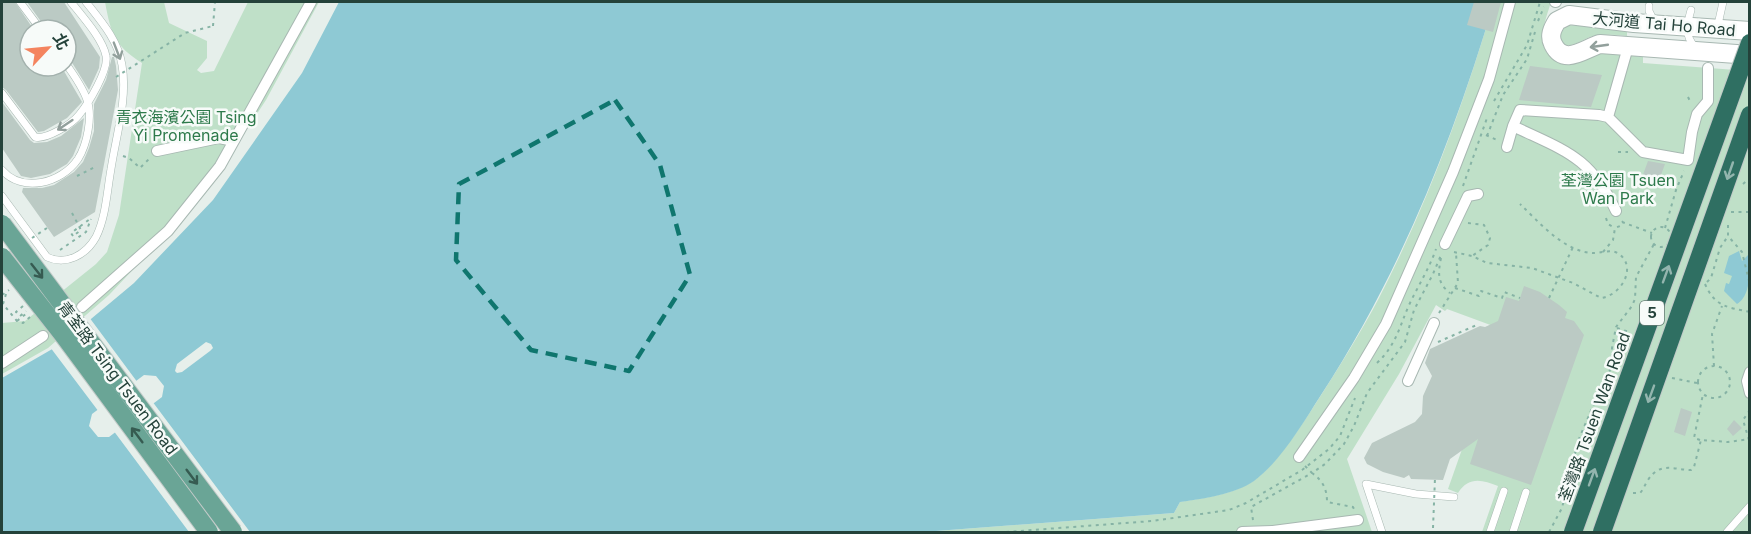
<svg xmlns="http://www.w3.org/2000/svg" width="1751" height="534" viewBox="0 0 1751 534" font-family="Inter,'Noto Sans TC',sans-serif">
	<rect width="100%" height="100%" fill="#e6efeb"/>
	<!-- green -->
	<path fill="#bfe0c8" d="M105,2h59l5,21 38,18v17l-10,12 4,3 13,-2 34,-69h71l-53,98 -34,52 -41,56 -82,87 -61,53 -46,26v-51l23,-2 71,-57 11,-12 12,-37 23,-152c-28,-18 -31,-29 -37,-61z
		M1494,2h57c-5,17 -19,49 6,58 6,2 12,4 18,3 8,-1 14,-9 21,-11 10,-3 35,4 47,5v6l106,8v461h-267l16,-46c-16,-6 -29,-10 -40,7l-10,-4 56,-159 -57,-21 -2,2 -9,-6 -37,69 -52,85 25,73h-449l251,-19 6,-11c23,-4 50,-7 70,-19 22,-12 52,-58 66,-80 22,-34 44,-69 63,-105 49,-95 85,-195 115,-296z
		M1568,25l59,4v7c-11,-1 -23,-2 -34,0 -11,3 -21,13 -31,8l-3,-12z"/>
	<!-- water -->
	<path fill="#8ec9d4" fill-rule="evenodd" d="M339,2h1155c-41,138 -94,272 -173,393 -18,28 -40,66 -67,86 -18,13 -52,18 -74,21l-6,11 -251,19h-921v-154l59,-34 73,-61 79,-83 89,-127zM206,342l5,2 2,4 -3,3 -28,21 -5,1 -2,-2 2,-7zM144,375l12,1 8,10 -2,11 -53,40h-11l-9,-11 3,-12z
		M1739,251l3,10 7,-7c1,17 2,42 -12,50l-13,-13 2,-8 3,1 3,-8 -8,-3 5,-17z"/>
	<!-- pier -->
	<path fill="#e6efeb" d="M89,317l49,66 -39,29 -49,-65z
		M152,401l98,131h-61l-76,-102z"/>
	<!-- building -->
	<path fill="#bbcac4" d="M2,2h13l19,28h-4v36h31l21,36 -15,16 -23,13 -6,1 -32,-42 -4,-3z
		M27,2h37l36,55 -1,11 -10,22 -18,-29 -5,-3v-28h-19z
		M1474,2h27l-8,30 -26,-7z
		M112,57h2l2,9 2,24 -23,122 -41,25 -32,-45 1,-4h19l12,-3 20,-13 9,-10 6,-14 5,-17v-27l12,-24z
		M1530,66l72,9 -11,32 -72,-7z
		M2,102l28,38 4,3 13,-1 14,-6 23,-18 -3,19 -8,19 -6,8 -17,10 -19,4 -10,-2 -19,-28z
		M1648,161l17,3 -8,22 -16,-6z
		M1524,286l16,6 19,13 8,7 -2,6 9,3 10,14 -53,150 -61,-21 8,-25 -28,20 -7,21 -32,-1 -2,-4 -5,3 -21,-6 -16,-8 -3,-6 8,-15 43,-21 7,-8 1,-18 9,-20 -7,-13 5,-14 50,-23 5,1 13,-6 8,-24 13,4z
		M1681,408l11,4 -7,24 -11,-4z
		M1734,420l8,8 -9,8 -6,-7z"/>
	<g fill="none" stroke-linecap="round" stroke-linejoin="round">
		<!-- service casing -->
		<g stroke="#a8b8b2" stroke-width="8">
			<path id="service" d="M20,2l21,28
				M1649,6v5l6,12
				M1691,10c-4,14 -7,25 4,37
				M1717,29l6,-27
				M2,93l33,44c11,3 37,-13 44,-22 9,-11 30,-45 27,-59 -3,-17 -24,-40 -35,-54
				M2,170c20,23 59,14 76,-11 9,-14 15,-43 9,-59 -4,-12 -13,-25 -21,-36
				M2,196l45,61c19,9 39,-2 49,-20 10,-20 11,-46 15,-68 5,-33 17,-71 11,-104 -4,-25 -21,-44 -36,-63
				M1366,484l50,10 38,3
				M1366,484l16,48
				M1490,532l14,-41
				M1513,532l13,-40
				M1727,532l23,-26"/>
		</g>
		<!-- pedestrian casing -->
		<g stroke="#a8b8b2" stroke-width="12">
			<path id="pedestrian" d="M1555,2h1
				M1608,117l20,-70
				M1513,126l7,-16 79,5 9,2 35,35 45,8 4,-28 5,-18 11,-13v-33
				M1507,147l6,-21c52,25 77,30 103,85
				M157,151l62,-13 15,3
				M1445,244l23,-48 10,-2
				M82,307l86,-76 52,-65 91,-164
				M2,363l41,-27
				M1750,372l-3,9 3,12
				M1408,381l26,-58
				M1299,457l55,-79 32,-54 67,-152 36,-93 21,-77
				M1242,532l31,-1 85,-11"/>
		</g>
		<!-- tertiary casing -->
		<g stroke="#a8b8b2" stroke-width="20">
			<path id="tertiary" d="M1750,31l-116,-8 -65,-8 -12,6c-5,8 -8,15 -4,23 11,23 32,4 47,0l150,11"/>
		</g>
		<!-- path -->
		<path stroke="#86b3a5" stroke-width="2" stroke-dasharray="3 4.5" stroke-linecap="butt" d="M1538,21l6,-14
			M213,26l2,-24
			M1688,97l3,6
			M1494,101l33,-56 13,-43
			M1486,135l11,5
			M1487,136l16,-41 24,-36 8,-27
			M1618,152h10
			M123,156l6,2 11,10 9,-9
			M77,176l18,-9
			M1743,184l7,-6
			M1463,186l24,-68
			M1731,212h19
			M72,213l9,17 -8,6
			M1606,218l2,6 7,4
			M1622,222l30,11
			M1468,223l16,2 6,13 -2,7 -16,11
			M1728,225v11l14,16 8,33
			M1651 237a10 10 0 1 1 20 0a10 10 0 1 1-20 0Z
			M1665,228l11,-38 8,-19
			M73,236l-2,-3 19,-14
			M60,250l26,-18 5,-13
			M1454,252l18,4 15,7 45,5 41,15 28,15c19,-2 37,-30 18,-44 -8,-6 -19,0 -27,-1 -29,-2 -53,-31 -72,-49
			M1603,252l10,-12 2,-12 5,-2 3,-5
			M1441,258c-3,15 -4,25 9,35
			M1707,282l4,-4 9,-30 8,-12
			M1705,284c10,23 22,23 45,28
			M1455,288l24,8 2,-5 21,7 2,-6 16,6
			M6,294l-3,10 14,17 6,2 7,-6
			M2,295l7,-5
			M1549,298l24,-51
			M23,306l-7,6 4,4 6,-5
			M1439,313l19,-30 -2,-30
			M17,321l10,-8
			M1617,328l12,4
			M1438,342l41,-18
			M1377,363c19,-18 22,-35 32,-58 9,-19 20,-36 27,-56
			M1698 382a16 16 0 1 1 32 0a16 16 0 1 1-32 0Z
			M1714,366l-2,-32 10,-28
			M1672,378l25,5
			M1700,440l-6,-2 9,-44
			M1749,440l-6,-20 7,-10
			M1305,466l7,7 13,-9 19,-20 10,-18 13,-33 38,-51 9,-32 19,-36 8,-19
			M1633,493h7c4,-4 5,-9 8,-13 12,-19 27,-10 43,-10l3,-3 7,-27 27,2 22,-3
			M1253,520l-2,-13 61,-34c11,8 15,16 15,29l26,5 1,2
			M1006,532l146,-11 77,-11 17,-7 56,-33 27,-21 11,-13 15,-38
			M1549,532l13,-24 16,-67 15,-35 15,-30 4,-13v-15l4,-21 16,-21 3,-7 1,-22 18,-33"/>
		<!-- service -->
		<use href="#service" stroke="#fff" stroke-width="7"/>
		<!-- pedestrian -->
		<use href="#pedestrian" stroke="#fff" stroke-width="10"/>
		<!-- tertiary -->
		<use href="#tertiary" stroke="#fff" stroke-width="18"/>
		<!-- primary-bridge casing -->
		<g stroke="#c2cac8" stroke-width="20" stroke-linecap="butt">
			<path id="primary-bridge" d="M2,224l231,308
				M2,257l62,79 145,196"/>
		</g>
		<!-- motorway-bridge casing -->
		<g stroke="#c2cac8" stroke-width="20" stroke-linecap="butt">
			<path id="motorway-bridge" d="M1573,532l177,-489
				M1602,532l148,-417"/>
		</g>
		<!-- path-bridge -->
		<path stroke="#86b3a5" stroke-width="2" stroke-dasharray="3 4.5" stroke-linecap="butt" d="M116,77l69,-44 28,-7
			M32,238l15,-10
			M1433,528l2,-50"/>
		<!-- primary-bridge -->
		<use href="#primary-bridge" stroke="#6aa596" stroke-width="18"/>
		<!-- motorway-bridge -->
		<use href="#motorway-bridge" stroke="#2f6f62" stroke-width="18"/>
	</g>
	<!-- one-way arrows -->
	<defs><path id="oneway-shaft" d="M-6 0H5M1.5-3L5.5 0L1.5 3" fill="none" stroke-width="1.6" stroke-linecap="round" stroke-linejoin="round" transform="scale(1.5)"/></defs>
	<g stroke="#92a09c">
		<use href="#oneway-shaft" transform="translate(1599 46) rotate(172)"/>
		<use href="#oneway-shaft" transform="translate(117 51) rotate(69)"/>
		<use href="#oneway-shaft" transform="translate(65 125) rotate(146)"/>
	</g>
	<g stroke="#93b5ae">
		<use href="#oneway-shaft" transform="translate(1730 171) rotate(109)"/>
		<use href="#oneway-shaft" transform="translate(1666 274) rotate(-70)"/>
		<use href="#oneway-shaft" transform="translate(1651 394) rotate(110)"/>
		<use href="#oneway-shaft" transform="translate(1592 477) rotate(-70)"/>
	</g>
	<g stroke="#365b51">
		<use href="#oneway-shaft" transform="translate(37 271) rotate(52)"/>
		<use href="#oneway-shaft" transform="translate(137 435) rotate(-127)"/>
		<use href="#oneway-shaft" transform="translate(192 477) rotate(53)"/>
	</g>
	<!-- marked area -->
	<path fill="none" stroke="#0f766e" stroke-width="4.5" stroke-dasharray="12 8" stroke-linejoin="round" d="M615,100l45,65 30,110 -61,96 -98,-21 -75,-90 3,-76z"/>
	<g text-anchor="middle" stroke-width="5" stroke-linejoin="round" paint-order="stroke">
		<!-- shield labels -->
		<rect fill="#f7fbf9" stroke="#637a73" stroke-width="1.5" x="1640" y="301" width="24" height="24" rx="4.5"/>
		<g font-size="15" font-weight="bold" fill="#24423a">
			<text x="1652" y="318">5</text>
		</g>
		<!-- street labels -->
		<g font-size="16" fill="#24423a" stroke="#f7fbf9">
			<text transform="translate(1664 24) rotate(5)" y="6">大河道 Tai Ho Road</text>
			<text transform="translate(118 378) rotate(53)" y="6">青荃路 Tsing Tsuen Road</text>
			<text transform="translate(1594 417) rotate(-70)" y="6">荃灣路 Tsuen Wan Road</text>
		</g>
		<!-- park labels -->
		<g font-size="16" fill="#2d7a4b" stroke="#f7fbf9">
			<text x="186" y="123">青衣海濱公園 Tsing<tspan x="186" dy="18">Yi Promenade</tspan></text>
			<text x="1618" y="186">荃灣公園 Tsuen<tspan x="1618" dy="18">Wan Park</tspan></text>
		</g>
	</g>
	<!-- border -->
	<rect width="1751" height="534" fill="none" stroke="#24423a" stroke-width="6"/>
	<!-- north arrow -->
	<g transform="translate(48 48) rotate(64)"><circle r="28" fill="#f7fbf9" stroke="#a3b1ad" stroke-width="1.5"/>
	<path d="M0-4.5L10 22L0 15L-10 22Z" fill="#f4845f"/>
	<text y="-9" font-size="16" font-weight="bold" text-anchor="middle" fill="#24423a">北</text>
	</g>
</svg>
